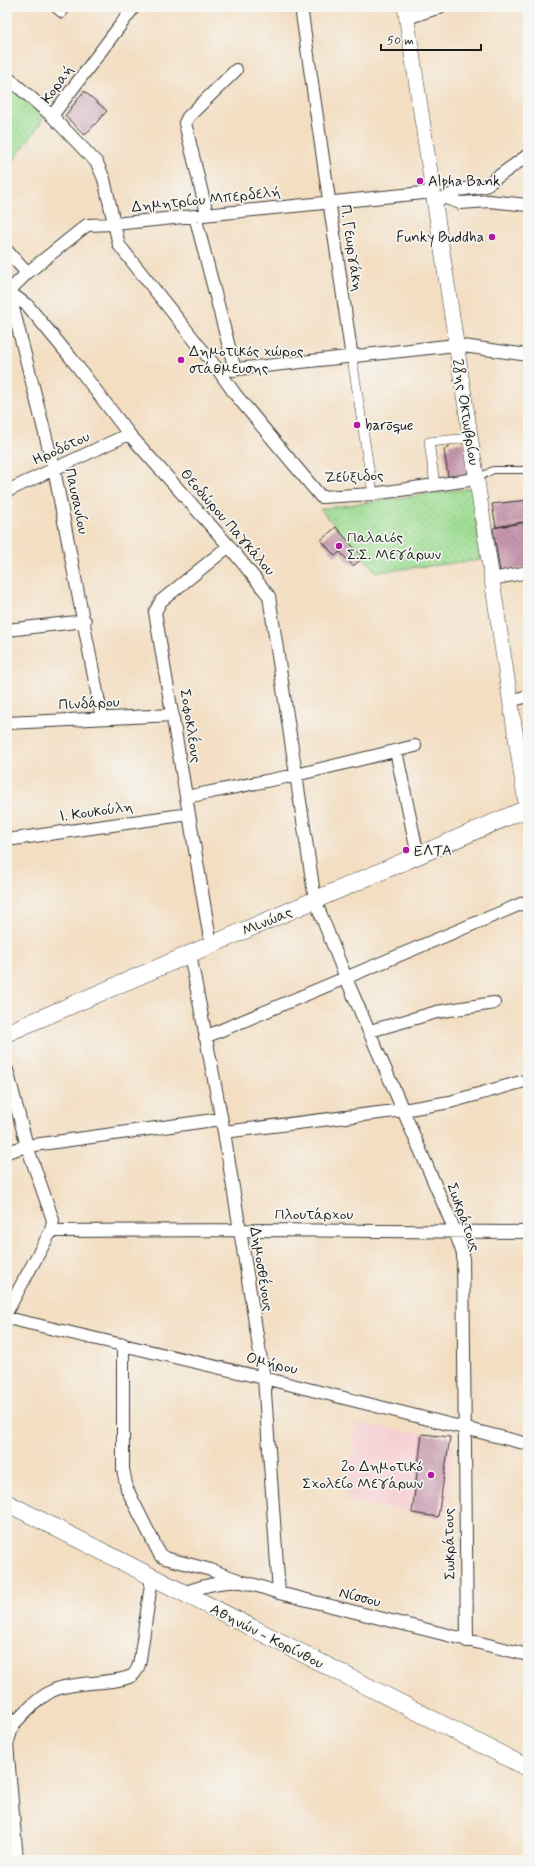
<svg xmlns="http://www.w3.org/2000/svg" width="535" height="1867" viewBox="0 0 535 1867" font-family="Mynerve,sans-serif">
	<defs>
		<pattern id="park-dots" width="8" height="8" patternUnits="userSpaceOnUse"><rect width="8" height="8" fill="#9edd93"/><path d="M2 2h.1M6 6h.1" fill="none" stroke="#88bd7e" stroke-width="1.8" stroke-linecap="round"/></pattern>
		<pattern id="building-back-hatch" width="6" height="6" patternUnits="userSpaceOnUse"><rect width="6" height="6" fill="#c797ad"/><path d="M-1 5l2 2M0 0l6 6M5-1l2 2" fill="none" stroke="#a17a8c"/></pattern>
	</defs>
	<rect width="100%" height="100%" fill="#f6f6f2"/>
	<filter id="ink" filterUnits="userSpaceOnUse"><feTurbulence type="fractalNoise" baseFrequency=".025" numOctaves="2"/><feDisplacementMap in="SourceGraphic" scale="8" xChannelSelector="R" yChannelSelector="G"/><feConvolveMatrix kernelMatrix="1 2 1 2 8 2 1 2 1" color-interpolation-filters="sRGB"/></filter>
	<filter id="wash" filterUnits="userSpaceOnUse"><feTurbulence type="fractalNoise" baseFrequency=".012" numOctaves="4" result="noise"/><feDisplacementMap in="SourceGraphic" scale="16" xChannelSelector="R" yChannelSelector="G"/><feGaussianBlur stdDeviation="0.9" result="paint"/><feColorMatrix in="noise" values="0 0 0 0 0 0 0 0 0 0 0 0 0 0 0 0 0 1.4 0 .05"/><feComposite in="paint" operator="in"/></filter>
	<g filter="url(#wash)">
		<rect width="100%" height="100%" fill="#f3dec2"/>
		<!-- built -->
		<path fill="#f7cfd2" d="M356,1423l99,16 -10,80 -100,-18z"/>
		<!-- park -->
		<path fill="url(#park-dots)" stroke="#5d7c58" d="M7,83l38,34 -37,51h-1z
			M472,488l9,72 -105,12 -56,-63z"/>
		<g id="blocks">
			<!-- building -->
			<path fill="url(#building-back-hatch)" d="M84,91l23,20 -22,24 -20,-19z
				M465,442l4,28 -3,5 -18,1 -4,-27 5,-1v-4z
				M528,500v21l-32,6 -4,-23z
				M528,522v45l-28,5 -7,-44z
				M336,527l27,31 -10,8 -13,-14 -5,4 -14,-16z
				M422,1434l28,3 -12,80 -26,-4z"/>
		</g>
	</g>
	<g filter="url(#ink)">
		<use href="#blocks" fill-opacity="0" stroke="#3c3935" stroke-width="1"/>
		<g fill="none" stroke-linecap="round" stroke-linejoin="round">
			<!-- service casing -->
			<g stroke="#3c3935" stroke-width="8">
				<path id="service" d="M52,7l10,8 4,-8
					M478,478l15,-8h35"/>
			</g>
			<!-- pedestrian casing -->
			<g stroke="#3c3935" stroke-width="10">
				<path id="pedestrian" d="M352,358l21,136
					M435,485l-6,-43 41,-4"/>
			</g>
			<!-- minor casing -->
			<g stroke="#3c3935" stroke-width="14">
				<path id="minor" d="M134,7l-82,109 45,47 7,16 15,66 100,126 16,23 86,103 52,-3 103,-15
					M301,7l51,351
					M407,18l33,-11
					M7,77l45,39
					M446,198l14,5 29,-2 39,4
					M434,199l12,-1 12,-8 27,-4 43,-31
					M207,214l-22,-91 3,-6 48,-47
					M195,216l40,154
					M7,251l20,22
					M9,292l19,14 43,52 58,76 100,112 40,50 46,304 31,78 109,253 8,23 4,387
					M9,292l45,177 48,249
					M7,293l20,-20 60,-48 27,-1 319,-32
					M219,371l237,-26 72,10
					M7,491l122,-57
					M492,579l36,-7
					M7,630l78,-9
					M510,701l18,-5
					M7,723l166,-8
					M396,751l22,105
					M186,797l110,-22 119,-29
					M7,840l182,-26
					M211,945l-56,-333 6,-11 68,-55
					M190,954l34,178 40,246 15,215
					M370,1031l67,-19 57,-9
					M205,1037l323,-136
					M7,1070l20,76 26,74 -2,11 -44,80
					M224,1132l179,-22 47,-8 78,-22
					M7,1152l20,-6 194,-27
					M51,1231l188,-1 289,2
					M7,1318l257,60 264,66
					M123,1344v125l4,20 33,66 5,3 46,12 27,10
					M183,1593c19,-7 39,-13 59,-11 12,2 25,7 37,11l249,62
					M7,1712l6,13 -6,19
					M13,1725c11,-12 23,-25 37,-33 20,-12 73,-7 84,-18 4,-4 5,-9 6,-14l12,-83
					M7,1744l10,116"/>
			</g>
			<!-- tertiary casing -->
			<g stroke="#3c3935" stroke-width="16">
				<path id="tertiary" d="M405,7l123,810"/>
			</g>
			<!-- secondary casing -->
			<g stroke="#3c3935" stroke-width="18">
				<path id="secondary" d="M7,1033l521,-225
					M7,1503l521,265"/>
			</g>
			<!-- service -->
			<use href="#service" stroke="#fff" stroke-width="6"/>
			<!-- pedestrian -->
			<use href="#pedestrian" stroke="#fff" stroke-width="9"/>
			<!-- minor -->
			<use href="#minor" stroke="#fff" stroke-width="12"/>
			<!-- tertiary -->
			<use href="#tertiary" stroke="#fff" stroke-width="15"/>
			<!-- secondary -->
			<use href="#secondary" stroke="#fff" stroke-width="17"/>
		</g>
	</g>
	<!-- markers -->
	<g fill="#b5179e" stroke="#f6f6f2" stroke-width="1.5">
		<circle cx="420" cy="181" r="4"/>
		<circle cx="492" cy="237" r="4"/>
		<circle cx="181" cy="360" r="4"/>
		<circle cx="357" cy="425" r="4"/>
		<circle cx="339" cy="546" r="4"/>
		<circle cx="406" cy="850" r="4"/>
		<circle cx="431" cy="1475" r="4"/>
	</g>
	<g text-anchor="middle" stroke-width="3.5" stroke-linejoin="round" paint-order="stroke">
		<!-- street labels -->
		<g font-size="15" fill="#1c1c1c" stroke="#f6f6f2">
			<text transform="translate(57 84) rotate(-54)" y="5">Κοραή</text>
			<text transform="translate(206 199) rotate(-6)" y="5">Δημητρίου Μπερδελή</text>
			<text transform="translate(352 248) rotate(82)" y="5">Π. Γεωργάκη</text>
			<text transform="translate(466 412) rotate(81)" y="5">28ης Οκτωβρίου</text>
			<text transform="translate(61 448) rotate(-25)" y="5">Ηροδότου</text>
			<text transform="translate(354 476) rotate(-2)" y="5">Ζεύξιδος</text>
			<text transform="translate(77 501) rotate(78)" y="5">Παυσανίου</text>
			<text transform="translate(228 522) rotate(49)" y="5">Θεοδώρου Παγκάλου</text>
			<text transform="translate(89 703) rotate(-3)" y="5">Πινδάρου</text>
			<text transform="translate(191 726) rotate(81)" y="5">Σοφοκλέους</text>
			<text transform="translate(96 811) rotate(-8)" y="5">Ι. Κουκούλη</text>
			<text transform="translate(267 921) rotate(-23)" y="5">Μινώας</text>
			<text x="314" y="1219">Πλουτάρχου</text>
			<text transform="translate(464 1217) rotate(70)" y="5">Σωκράτους</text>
			<text transform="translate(262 1269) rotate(81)" y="5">Δημοσθένους</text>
			<text transform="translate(272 1363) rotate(14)" y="5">Ομήρου</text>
			<text transform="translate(449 1544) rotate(-91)" y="5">Σωκράτους</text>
			<text transform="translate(360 1597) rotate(14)" y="5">Νίσσου</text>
			<text transform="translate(267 1636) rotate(27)" y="5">Αθηνών - Κορίνθου</text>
		</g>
		<!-- poi labels -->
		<g font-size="15" fill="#1c1c1c" stroke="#f6f6f2" text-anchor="start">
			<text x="428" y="186">Alpha Bank</text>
			<text x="484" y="242" text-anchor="end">Funky Buddha</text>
			<text x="189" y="356">Δημοτικός χώρος<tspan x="189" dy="17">στάθμευσης</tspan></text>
			<text x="365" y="430">barōque</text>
			<text x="347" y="542">Παλαιός<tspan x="347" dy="17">Σ.Σ. Μεγάρων</tspan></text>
			<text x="414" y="855">ΕΛΤΑ</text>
			<text x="423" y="1471" text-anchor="end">2ο Δημοτικό<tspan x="423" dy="17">Σχολείο Μεγάρων</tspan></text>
		</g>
	</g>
	<!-- margin -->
	<rect width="535" height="1867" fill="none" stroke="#f6f6f2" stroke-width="24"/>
	<!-- scale -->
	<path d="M381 44v6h100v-6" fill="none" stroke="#1c1c1c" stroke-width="2"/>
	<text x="387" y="44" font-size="12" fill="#1c1c1c" stroke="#f6f6f2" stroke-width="3" paint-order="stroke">50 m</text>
</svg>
